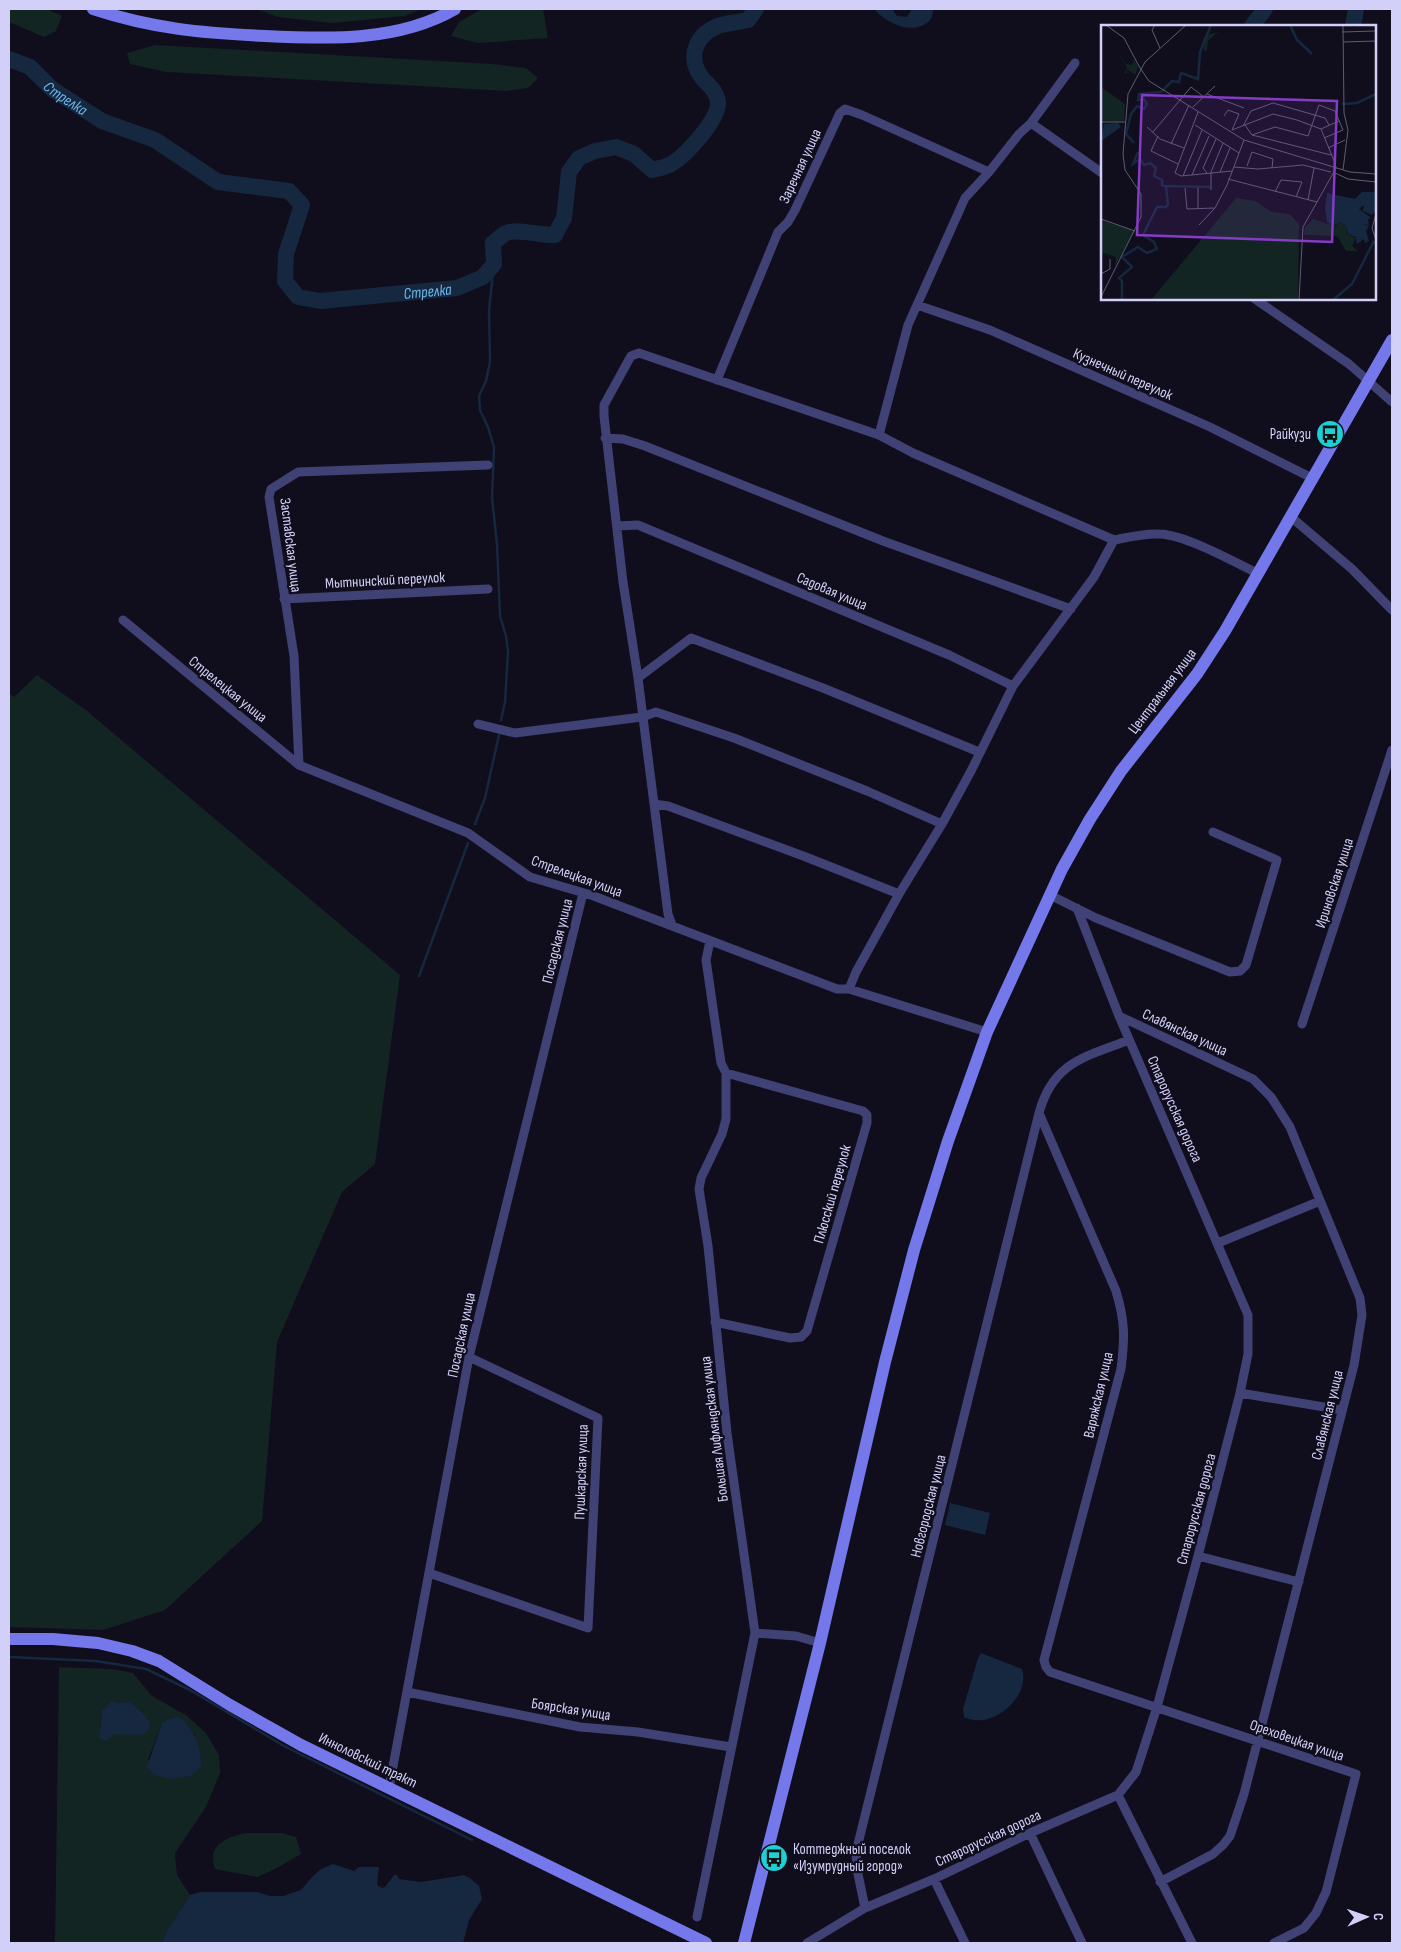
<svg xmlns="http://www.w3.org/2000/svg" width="1401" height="1952" viewBox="0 0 1401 1952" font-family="'Sofia Sans Condensed',sans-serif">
	<rect width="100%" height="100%" fill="#100e1c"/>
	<!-- green -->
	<path fill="#122523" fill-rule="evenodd" d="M9,9h38l15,7 -6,15 -12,6 -35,-15z
		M256,9h166l-18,7 -72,7 -54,-6z
		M482,9h61l5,29 -70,5 -27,-7 8,-14z
		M155,45l337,19 34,4 12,10 -10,10 -21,3 -340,-19 -37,-8 -3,-11z
		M37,675l50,36 313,264 -25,189 -33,28 -65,150 -15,179 -97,89 -62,20 -94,-3v-934l5,4z
		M59,1667l52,2 22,4 19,23 34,19 20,18 13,22 1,18 -14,34 -31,46 2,22 13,20 -23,35 -5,13h-107zM130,1702l15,13 5,7 -24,12h-12l-15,4 3,-26zM162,1723l32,11 7,24 -10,18 -7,1 -36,-17z
		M245,1833h37l14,4 5,17 -26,15 -18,8 -42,-8c-8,-24 10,-31 30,-36z"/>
	<!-- water -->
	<path fill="#152840" d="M874,9h18l5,7 10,1 5,-8h22c-2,3 -1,8 -4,11 -16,17 -44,3 -56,-11z
		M950,1503l40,10 -5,22 -40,-10z
		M981,1653l41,16c9,29 -32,62 -58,48l-1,-8 15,-51z
		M112,1701l9,2 9,-1 15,13 5,7 -1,7 -6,6 -29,-1 -8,7 -7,-3 3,-27z
		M171,1718h9c14,11 22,31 21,49l-10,9 -21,3 -15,-4 -8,-8 15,-44z
		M333,1864l21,7 5,-4h20l-2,18 5,3 3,-1 9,-12h3l2,4 22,3 43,-7 6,3 9,8 3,13 -13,21 -6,23h-301l5,-13 23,-35 10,-3h57l13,4h13l18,-6 12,-14 8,-7z"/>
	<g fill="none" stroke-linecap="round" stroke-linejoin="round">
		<!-- stream -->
		<path stroke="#152840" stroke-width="2.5" d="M494,264l-5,46 1,52 -4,19 -7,15 1,14 8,17 6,20 -2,51 5,46 3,72 6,20 2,16 -3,50 -4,18
			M475,824l10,-26 14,-63
			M419,976l49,-133
			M9,1657l87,4 50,8 44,21 94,56 188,94"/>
		<!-- river -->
		<g stroke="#152840" stroke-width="16">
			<path d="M1252,26l13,-17"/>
			<path d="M1353,26l3,-17"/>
			<path id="s1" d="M9,59l21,8 22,22 50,32 53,19 63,42 71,9 13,14 -16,49 -1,27 13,16 22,4 137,-13 26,-11 11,-13 -1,-21c4,-3 9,-8 13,-10 13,-5 35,3 49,2l9,-17 5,-46 10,-14 16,-7 21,-4 18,7 18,16c8,-2 14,-3 21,-7 14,-9 45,-43 45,-60 -1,-12 -9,-17 -16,-25 -15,-20 -7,-43 16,-52 9,-3 21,-4 30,-6l8,-11"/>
		</g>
		<!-- street -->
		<path stroke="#404175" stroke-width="9" d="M1031,123l71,50
			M1255,299l94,65 43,38
			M917,305l73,25 220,97 104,52
			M717,380l61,-148 10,-10 7,-12 45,-97 5,-4 17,6 127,57
			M879,435l29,-110 57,-127 24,-26 30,-38 12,-11 44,-60
			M605,438l18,1 22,7 238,95 188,68
			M1291,517l61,52 40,41
			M617,526l21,-1 311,130 64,31
			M284,599l204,-10
			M123,620l176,145 169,68 62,44 61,18 246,94h12l138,43
			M638,678l53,-40 132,50 156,64
			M478,724l37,9 127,-16 14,-5 78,26 133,53 75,33
			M299,765l-5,-109 -25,-159 2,-8 27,-17 190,-7
			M654,804l14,2 138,51 93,37
			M1050,895l46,23 134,54 10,-1 6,-6 31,-105 -64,-28
			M672,925l-4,-11 -30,-236 -15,-96 -19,-166v-11l27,-49 8,-3 240,82 34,18 201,87
			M849,989l7,-17 43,-78 43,-70 29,-53 42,-85 81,-109 20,-37c15,-3 30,-7 46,-6 26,1 74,28 99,40
			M1119,1016l134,63 18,18 19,30 70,171 2,17 -8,50 -110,429 -14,42 -7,9 -10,9 -53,28
			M1302,1024l90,-274
			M1129,1040c-44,17 -76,22 -90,73l77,178c9,30 9,46 5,78l-77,291 2,7 4,5 306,102 -30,118 -10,21 -12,15 -30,15
			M1218,1243l102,-42
			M715,1322l75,16 11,-1 6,-6 60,-208v-8l-4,-4 -137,-38
			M1240,1393l102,17
			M1198,1556l101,26
			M429,1573l159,55 10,-210 -129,-61
			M755,1633l41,3 24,7
			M407,1692l173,35 58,5 93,15
			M389,1788l80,-431 114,-464
			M1118,1795l74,148
			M1030,1833l52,110
			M934,1879l31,64
			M865,1908l-8,-39 -1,-17 183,-739
			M697,1917l58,-284 -28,-200 -19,-187 -9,-57 2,-11 21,-44 4,-15v-46l-5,-10 -15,-103 4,-19
			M807,1943l58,-35 69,-29 96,-46 88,-38 18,-23 21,-65 41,-151 42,-163 8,-39v-39l-129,-299 -42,-108"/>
		<!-- secondary -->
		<path stroke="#7478eb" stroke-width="12" d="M93,9c61,20 109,24 172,27 63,3 133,6 190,-27
			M9,1639h44l45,4 34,8 27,10 71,44 71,40 405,198
			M744,1943l76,-300 65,-281 29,-112 34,-109 39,-109 75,-163 28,-50 31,-48 76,-97 28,-43 167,-291"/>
	</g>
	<!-- icons -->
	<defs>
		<g id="bus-disc" transform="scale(1.4375)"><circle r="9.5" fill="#1ecfd6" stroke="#100e1c"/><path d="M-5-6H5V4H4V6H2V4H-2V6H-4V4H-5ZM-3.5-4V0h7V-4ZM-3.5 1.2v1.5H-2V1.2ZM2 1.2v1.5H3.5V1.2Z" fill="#111"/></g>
	</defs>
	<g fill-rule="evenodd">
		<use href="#bus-disc" x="1330" y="434"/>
		<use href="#bus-disc" x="774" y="1858"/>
	</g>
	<g text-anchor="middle" stroke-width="4.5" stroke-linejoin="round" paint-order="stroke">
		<!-- street labels -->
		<g font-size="15" fill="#d2d0f8" stroke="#100e1c">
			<text transform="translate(800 166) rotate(-65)" y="5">Заречная улица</text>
			<text transform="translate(1123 374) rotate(24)" y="5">Кузнечный переулок</text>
			<text transform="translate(291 545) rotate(83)" y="5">Заставская улица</text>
			<text transform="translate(385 580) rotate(-3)" y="5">Мытнинский переулок</text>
			<text transform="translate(832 591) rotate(23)" y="5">Садовая улица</text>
			<text transform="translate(228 689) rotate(39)" y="5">Стрелецкая улица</text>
			<text transform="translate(1162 691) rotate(-53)" y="5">Центральная улица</text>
			<text transform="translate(577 876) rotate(20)" y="5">Стрелецкая улица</text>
			<text transform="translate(1334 883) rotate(-72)" y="5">Ириновская улица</text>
			<text transform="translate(557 941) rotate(-76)" y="5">Посадская улица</text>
			<text transform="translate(1185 1032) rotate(25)" y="5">Славянская улица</text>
			<text transform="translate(1175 1109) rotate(66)" y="5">Старорусская дорога</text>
			<text transform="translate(832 1194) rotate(-74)" y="5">Плюсский переулок</text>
			<text transform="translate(461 1335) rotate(-78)" y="5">Посадская улица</text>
			<text transform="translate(1098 1395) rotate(-77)" y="5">Варяжская улица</text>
			<text transform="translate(1327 1415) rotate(-76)" y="5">Славянская улица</text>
			<text transform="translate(714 1429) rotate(-97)" y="5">Большая Лифляндская улица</text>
			<text transform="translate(581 1472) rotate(-88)" y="5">Пушкарская улица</text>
			<text transform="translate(928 1506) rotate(-76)" y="5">Новгородская улица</text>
			<text transform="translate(1196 1509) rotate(-75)" y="5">Старорусская дорога</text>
			<text transform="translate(571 1709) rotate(9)" y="5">Боярская улица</text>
			<text transform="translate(1297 1740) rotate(19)" y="5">Ореховецкая улица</text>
			<text transform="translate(368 1760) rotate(26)" y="5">Инноловский тракт</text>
			<text transform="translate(988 1838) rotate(-25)" y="5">Старорусская дорога</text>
		</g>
		<!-- poi labels -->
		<g font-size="15" fill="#d2d0f8" stroke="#100e1c" text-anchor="end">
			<text x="1311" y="439">Райкузи</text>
			<text x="793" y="1854" text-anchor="start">Коттеджный поселок<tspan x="793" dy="17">«Изумрудный город»</tspan></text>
		</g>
		<!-- water labels -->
		<g font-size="16" font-style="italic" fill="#6cb7ea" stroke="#100e1c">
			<text dy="6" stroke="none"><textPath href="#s1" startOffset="70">Стрелка</textPath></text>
			<text dy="6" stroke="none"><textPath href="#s1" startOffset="565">Стрелка</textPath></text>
		</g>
	</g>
	<!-- overview -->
	<g transform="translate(1101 25)">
		<rect width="275" height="275" fill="#100e1c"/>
		<path d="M110,1l-4,9 11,-3 -10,9 -1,9 -3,1 -1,-12zM14,24l11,15 6,1 2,-6 4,8 -3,8 -8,-6 -1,2 3,1 -5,2 -3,8 6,-15zM0,62l24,17 -1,17h-22zM135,173l19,3 17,11 18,2 9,10 -1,76h-147zM212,194l22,7 5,-4 6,4 1,8 9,4 -4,8 6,5h-12l-9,-15 -33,-1 1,-8zM0,195l33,11 -19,35 1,-9 -15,-5z" fill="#122523"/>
		<path d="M3,99l14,-1 3,4 -20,14zM261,167h14v18l-4,5 -9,-4 1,-6 -5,4 12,9 -3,1 1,6 -7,-1 7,2 -3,5 3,10 -4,2 -1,-4 -7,5 -1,-7 -8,-3 -2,-8 -6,-4 -7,4 -6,-4 -2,-14 2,-15 28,6z" fill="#152840"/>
		<path fill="none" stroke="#152840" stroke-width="2.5" d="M189,0l7,15 15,14M241,79l15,-1 19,-9M33,118l-8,-9 5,-20 6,-8 7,3 3,-5 -3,-5 -6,1 1,-6 22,-2 11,-11 7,1 2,-9 17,6 2,-27 11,-27M64,161l45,1M21,275v-19l-3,-3 13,-11 -10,-10 16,-10 9,6 10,-4 -3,-7 -11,-7 14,-28h9l2,-3 -2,-17 -4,-2v-5l-8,-4 2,-8 -6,-5 -6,2 -4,-6 -7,5 5,-12M232,275l19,-16 22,-43"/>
		<path fill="none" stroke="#5e5c74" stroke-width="1" d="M5,0l18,13 16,30M54,0l-3,5 8,18M242,0l1,88 4,17 -5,40M241,7l34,-1M242,17l33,-1M39,43l9,13 95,59 106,32 26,2M0,67v30M106,69l37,14M92,82l22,-21M97,87l-23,61 6,3 51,-5M123,91l4,-6 11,4 -7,16M1,97h23M94,100l44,28M144,100l7,10 23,-8 33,9 11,-31 16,6 8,19 -19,8M142,101l8,-15 22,-8 52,15 4,7M46,102l13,12 24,9M220,104l18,-8M131,105l41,-16 24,6 24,9 14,34 1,5 -33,59 -4,73M52,107l38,-45 13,10M151,110l79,20M57,111l-7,15 27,13M70,119l18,-39M227,123l17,-8M146,141l5,-14 21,7 -1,9M133,142l24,2 45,-4 28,7M119,147l10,-24M232,147l15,7 28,3M106,148l-4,-5 13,-29M91,150l17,-39M82,151l19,-46M127,154l89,23M84,163l2,21 27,-1M97,163v20M110,165v-18l12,-29M174,167l6,-12 21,2 -6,15M207,175l6,-32M275,189l-4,14 4,12M0,194l34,12M98,200l16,-17 12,-23 17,-45M0,249l9,-5v-10M0,272l40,-80v-23l-16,-24 -2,-16 5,-60 17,-32 41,-37"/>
		<path fill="#843cc5" fill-opacity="0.15" stroke="#843cc5" stroke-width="2.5" d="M41,70l195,6 -5,141 -195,-7z"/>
		<rect width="275" height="275" fill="none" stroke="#d2d0f8" stroke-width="2.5"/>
	</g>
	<!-- border -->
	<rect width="1401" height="1952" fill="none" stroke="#d2d0f8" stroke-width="20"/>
	<!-- north arrow -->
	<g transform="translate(1366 1917) rotate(88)" stroke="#100e1c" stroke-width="4" paint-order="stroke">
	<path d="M0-4L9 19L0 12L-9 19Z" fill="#d2d0f8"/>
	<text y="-8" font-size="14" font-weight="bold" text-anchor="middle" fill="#d2d0f8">С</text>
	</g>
</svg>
